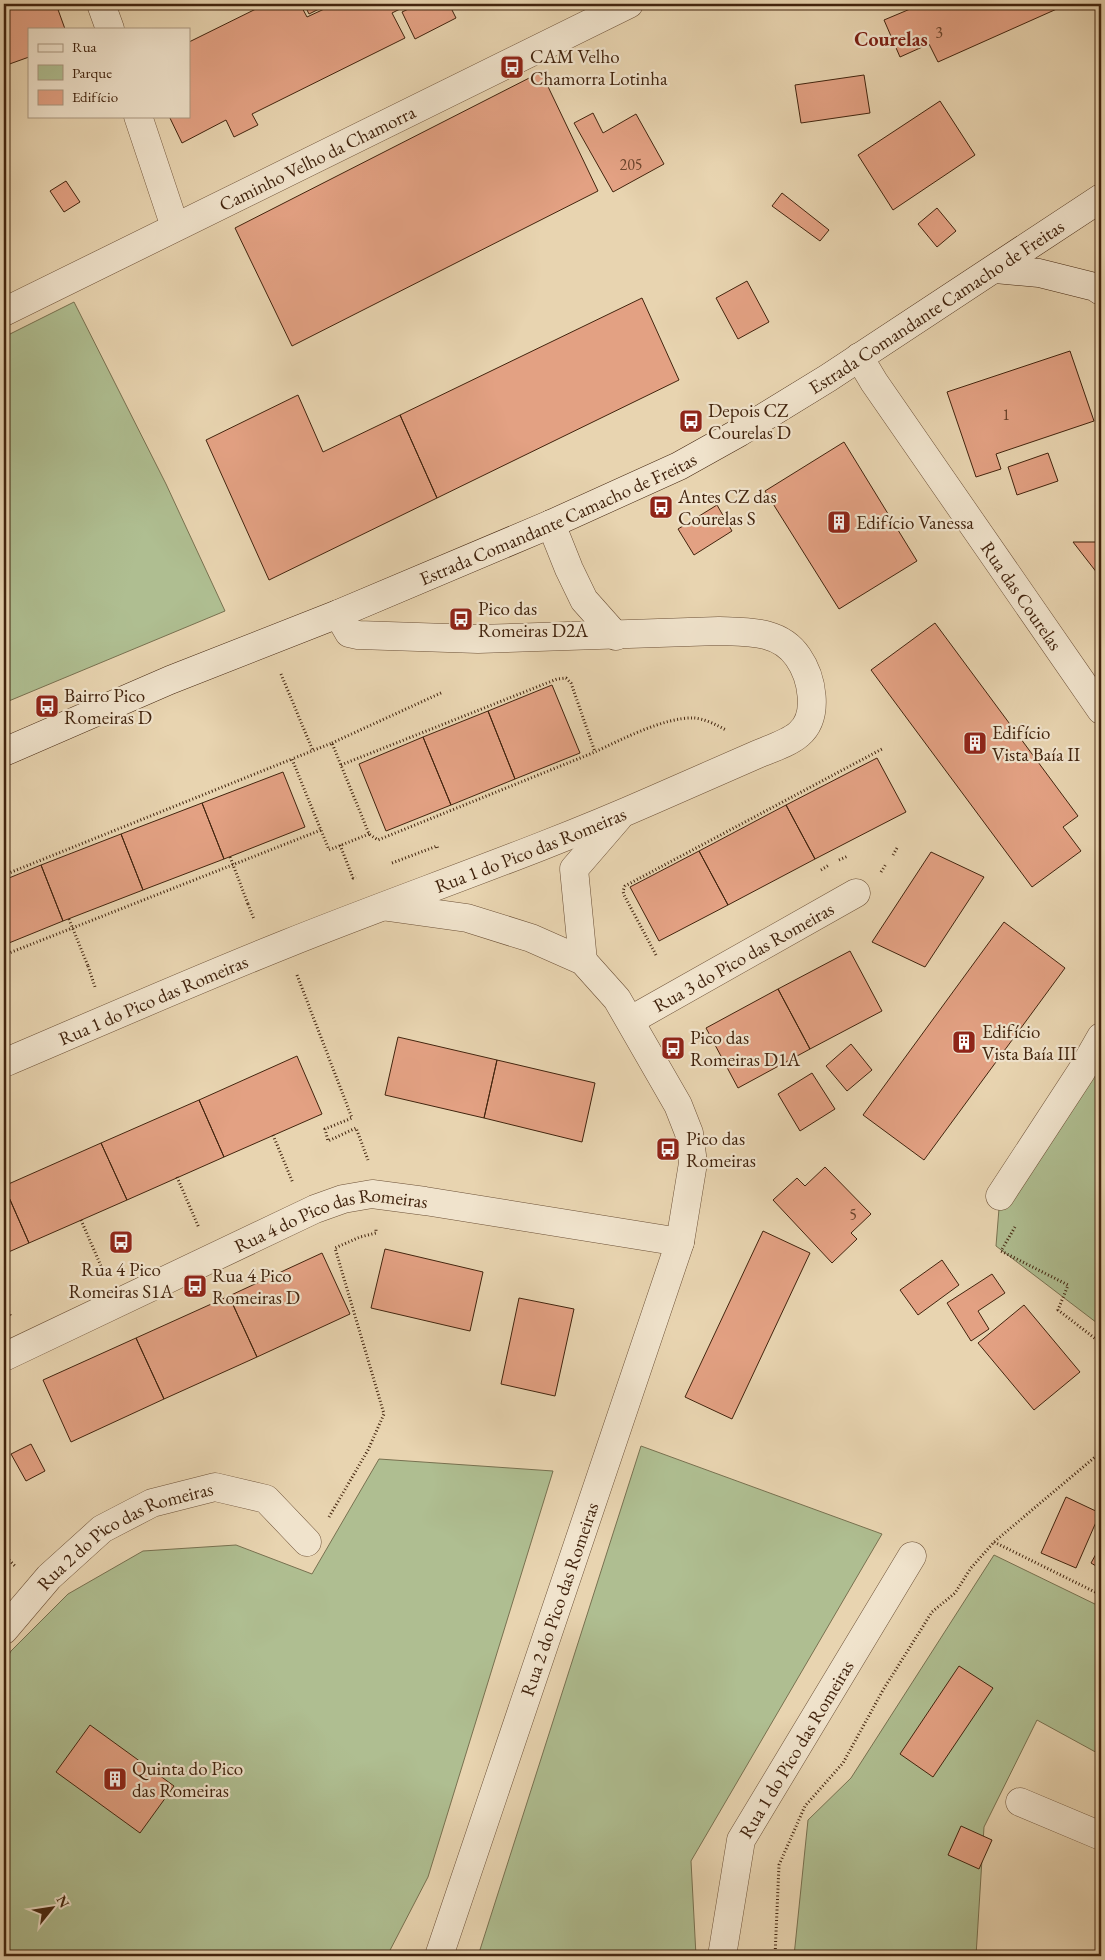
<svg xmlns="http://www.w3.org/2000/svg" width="1105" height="1960" viewBox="0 0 1105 1960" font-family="'EB Garamond',serif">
	<rect width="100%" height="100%" fill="#e8d4b0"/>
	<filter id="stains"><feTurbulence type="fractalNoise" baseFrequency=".004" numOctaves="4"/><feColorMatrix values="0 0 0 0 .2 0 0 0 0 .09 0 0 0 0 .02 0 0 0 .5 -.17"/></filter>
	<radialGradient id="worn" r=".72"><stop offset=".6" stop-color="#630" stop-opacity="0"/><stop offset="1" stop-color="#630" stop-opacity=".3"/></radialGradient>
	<!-- green -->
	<path fill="#afbe91" stroke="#787150" d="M74,302l92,182 59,127 -221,92v-366z
		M1101,1037v289l-105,-80 4,-50z
		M641,1446l241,88 -191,327 5,95h-218z
		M379,1459l174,12 -125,406 -41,79h-383v-292l7,-13 57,-57 75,-43 93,-6 76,29z
		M994,1555l107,52v148l-64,-35 -53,107 -8,129h-182l14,-136 43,-42z"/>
	<!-- building -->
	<path fill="#e3a183" stroke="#42240e" d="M4,4h52l9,25h-36v28l-25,9z
		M266,4h34l7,13 28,-13h75l-18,9 13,25 -153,76 6,11 -24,12 -8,-17 -44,23 -13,-27h20v-74z
		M304,4h25l-20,10z
		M419,4h30l7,14 -41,21 -13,-27z
		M922,4h135l2,4 -121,54 -9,-18 -29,13 -16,-37z
		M541,72l57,119 -306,155 -57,-118z
		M864,75l6,38 -69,10 -6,-38z
		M940,101l35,54 -82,55 -35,-55z
		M593,113l10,20 33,-19 28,50 -51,28 -39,-69z
		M66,181l14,21 -16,10 -14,-21z
		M782,193l47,37 -9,11 -48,-35z
		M937,208l19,23 -19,16 -19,-23z
		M747,281l22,41 -31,17 -22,-41z
		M642,298l37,82 -242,118 -37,-83z
		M1070,351l24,70 -98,33 5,15 -25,8 -29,-85z
		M298,395l25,57 77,-37 37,83 -168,82 -63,-140z
		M844,442l73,119 -78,48 -74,-118z
		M1048,453l10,28 -41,14 -9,-28z
		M717,505l15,26 -38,24 -16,-26z
		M1073,542h28v36z
		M935,623l143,193 -15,11 18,24 -49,36 -161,-217z
		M552,685l28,68 -65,26 -27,-68z
		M488,711l27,68 -64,26 -28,-68z
		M423,737l28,68 -65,26 -27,-67z
		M877,758l29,54 -91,47 -29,-54z
		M283,772l22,55 -81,32 -22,-56z
		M202,803l22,56 -81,31 -22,-56z
		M786,805l29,54 -87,46 -29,-54z
		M121,834l22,56 -80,31 -22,-56z
		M699,851l29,54 -69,36 -29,-54z
		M931,852l53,25 -59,90 -53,-25z
		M41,865l22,56 -59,24v-65z
		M1004,922l61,46 -141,192 -61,-45z
		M850,951l32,60 -72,38 -32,-60z
		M778,989l32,60 -72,39 -32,-60z
		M398,1037l99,23 -13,58 -99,-23z
		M851,1044l21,26 -25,21 -21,-25z
		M297,1056l25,58 -98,43 -25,-57z
		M497,1060l98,23 -13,59 -98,-24z
		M812,1073l23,36 -35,22 -22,-37z
		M199,1100l25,57 -97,43 -26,-57z
		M101,1143l26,57 -98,43 -25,-57z
		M825,1167l46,47 -20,19 6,6 -25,24 -59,-63 24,-22 8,8z
		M4,1186l25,57 -25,11z
		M763,1231l47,22 -78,166 -47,-22z
		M385,1249l98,23 -13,59 -99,-23z
		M322,1253l28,61 -93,43 -28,-61z
		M942,1260l17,25 -41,30 -18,-25z
		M992,1274l13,19 -27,18 11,18 -18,12 -24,-38z
		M229,1296l28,61 -93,42 -28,-61z
		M519,1298l55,11 -19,87 -54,-12z
		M1024,1305l56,67 -46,38 -56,-67z
		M136,1338l28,61 -93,43 -28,-62z
		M31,1444l14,27 -19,10 -15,-27z
		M1066,1497l34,16 -24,55 -35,-15z
		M1101,1545v24l-10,-6z
		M959,1666l34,22 -60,89 -33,-23z
		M90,1725l84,61 -34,47 -84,-61z
		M961,1826l31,14 -13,29 -31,-14z"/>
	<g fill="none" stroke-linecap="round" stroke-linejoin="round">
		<!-- minor casing -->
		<g stroke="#6c5036" stroke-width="29">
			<g id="minor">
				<path d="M101,4l9,25"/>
				<path d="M138,116l37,111"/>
				<path id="s1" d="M4,312l625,-308"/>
				<path id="s2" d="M859,357l15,25 227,328"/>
				<path d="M551,524l18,45 15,31 32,36"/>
				<path d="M388,907l79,11 64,20 52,23 34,38 61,106 11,28 4,30 -13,79 -241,714"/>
				<path d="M583,961l-9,-92 44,-51"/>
				<path id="s3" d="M631,1020l225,-127"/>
				<path id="s4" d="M4,1063c94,-40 187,-81 282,-119 122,-49 247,-91 367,-144 35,-15 70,-31 105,-46 12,-5 31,-11 41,-20 21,-18 13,-57 -1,-77 -18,-27 -50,-25 -79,-26l-241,8 -120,-4 -9,-2 -11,-19"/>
				<path d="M1000,1196l81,-124 20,-35"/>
				<path id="s5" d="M4,1357l311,-148 28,-10 29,-5 53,7 255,41"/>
				<path id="s6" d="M4,1630l45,-53 53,-48 50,-26 63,-16 51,12 41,43"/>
				<path d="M1020,1802l81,34"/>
				<path id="s7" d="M722,1956l19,-116 171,-284"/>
			</g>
		</g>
		<!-- secondary casing -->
		<g stroke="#42240e" stroke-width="29">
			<g id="secondary">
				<path d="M995,269l44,4 56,14 6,4"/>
				<path id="s8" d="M4,752l166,-72 168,-66 213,-90 128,-58 61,-34 88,-54 273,-180"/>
			</g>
		</g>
		<!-- path -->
		<path stroke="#42240e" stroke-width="3" stroke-dasharray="1 2.5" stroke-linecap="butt" d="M281,674l32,77
			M332,743l111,-51
			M341,765l216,-86 9,-1 5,5 24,69
			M369,834l-40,16 -37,-91 40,-16 37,91 9,6 217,-88c25,-12 70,-35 98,-34 10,0 24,7 33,12
			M340,845l13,33 3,-1
			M893,855l4,-7
			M839,860l9,-4
			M392,863l45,-17 1,3
			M821,870l8,-5
			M881,872l5,-8
			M4,875l288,-116
			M248,904l6,15
			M4,955l317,-125
			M656,955l-32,-60 -1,-4 2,-5 257,-137
			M88,966l7,21
			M297,975l55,143 -27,11 3,12 28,-13 12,32
			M273,1135l20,48
			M177,1177l22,51
			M81,1220l23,53
			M1015,1227l-14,24 67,34 -10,25 43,33
			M4,1302l7,15
			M329,1517l39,-67 16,-36 -49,-166 25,-11 16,-4v-4
			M994,1542l107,53
			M4,1555l11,11
			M775,1956l4,-91 26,-59 38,-43 40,-73 49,-78 23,-19 16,-25 23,-26 107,-90"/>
		<!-- minor -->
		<use href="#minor" stroke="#f0e3cc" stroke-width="28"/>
		<!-- secondary -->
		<use href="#secondary" stroke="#f0e3cc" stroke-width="28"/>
		<!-- path-bridge -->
		<path stroke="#42240e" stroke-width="3" stroke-dasharray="1 2.5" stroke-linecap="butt" d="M230,857l18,47
			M69,919l19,47"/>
	</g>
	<!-- icons -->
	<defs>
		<g id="bus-square" transform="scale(1.25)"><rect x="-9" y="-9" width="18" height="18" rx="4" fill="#8f2418" stroke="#f0e3cc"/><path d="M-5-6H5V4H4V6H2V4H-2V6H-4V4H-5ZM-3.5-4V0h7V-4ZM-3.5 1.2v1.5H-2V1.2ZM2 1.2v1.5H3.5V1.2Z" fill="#fff"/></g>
		<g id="building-square" transform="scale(1.25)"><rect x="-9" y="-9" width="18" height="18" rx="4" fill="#8f2418" stroke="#f0e3cc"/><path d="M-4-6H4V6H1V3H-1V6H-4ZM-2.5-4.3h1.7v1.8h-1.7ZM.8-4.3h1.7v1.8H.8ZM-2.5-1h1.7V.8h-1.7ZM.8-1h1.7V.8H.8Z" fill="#fff"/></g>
	</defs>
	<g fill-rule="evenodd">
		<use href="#bus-square" x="512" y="67"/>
		<use href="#bus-square" x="691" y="421"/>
		<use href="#bus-square" x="661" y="507"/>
		<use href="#building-square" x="839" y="522"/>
		<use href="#bus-square" x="461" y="619"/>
		<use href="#bus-square" x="47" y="706"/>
		<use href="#building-square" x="975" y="743"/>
		<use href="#building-square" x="964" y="1042"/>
		<use href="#bus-square" x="673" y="1048"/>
		<use href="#bus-square" x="668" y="1149"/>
		<use href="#bus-square" x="121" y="1242"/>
		<use href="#bus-square" x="195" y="1286"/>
		<use href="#building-square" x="115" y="1779"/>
	</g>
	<g text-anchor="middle" stroke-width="4.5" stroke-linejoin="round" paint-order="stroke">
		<!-- number labels -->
		<g font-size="16" fill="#6a432b">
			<text x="939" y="38">3</text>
			<text x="631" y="170">205</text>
			<text x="1006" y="420">1</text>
			<text x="853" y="1220">5</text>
		</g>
		<!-- poi labels -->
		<g font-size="19" fill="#42240e" stroke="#f0e3cc" text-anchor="start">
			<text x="530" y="63">CAM Velho<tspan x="530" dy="22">Chamorra Lotinha</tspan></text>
			<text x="708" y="417">Depois CZ<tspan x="708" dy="22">Courelas D</tspan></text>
			<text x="678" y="503">Antes CZ das<tspan x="678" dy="22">Courelas S</tspan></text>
			<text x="856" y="529">Edifício Vanessa</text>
			<text x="478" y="615">Pico das<tspan x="478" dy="22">Romeiras D2A</tspan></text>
			<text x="64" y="702">Bairro Pico<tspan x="64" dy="22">Romeiras D</tspan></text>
			<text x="992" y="739">Edifício<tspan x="992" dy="22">Vista Baía II</tspan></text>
			<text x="982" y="1038">Edifício<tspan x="982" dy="22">Vista Baía III</tspan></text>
			<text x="690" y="1044">Pico das<tspan x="690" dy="22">Romeiras D1A</tspan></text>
			<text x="686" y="1145">Pico das<tspan x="686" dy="22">Romeiras</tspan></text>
			<text x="121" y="1276" text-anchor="middle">Rua 4 Pico<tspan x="121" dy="22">Romeiras S1A</tspan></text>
			<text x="212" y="1282">Rua 4 Pico<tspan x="212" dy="22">Romeiras D</tspan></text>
			<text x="132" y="1775">Quinta do Pico<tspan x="132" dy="22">das Romeiras</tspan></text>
		</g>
		<!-- street labels -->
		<g font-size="19" fill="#42240e" stroke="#f0e3cc">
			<text dy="7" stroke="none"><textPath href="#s1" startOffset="349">Caminho Velho da Chamorra</textPath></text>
			<text dy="7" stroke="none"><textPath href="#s8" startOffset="1036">Estrada Comandante Camacho de Freitas</textPath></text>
			<text dy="7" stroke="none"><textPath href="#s8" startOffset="601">Estrada Comandante Camacho de Freitas</textPath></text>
			<text dy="7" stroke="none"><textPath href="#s2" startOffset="289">Rua das Courelas</textPath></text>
			<text dy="7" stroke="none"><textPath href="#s4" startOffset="568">Rua 1 do Pico das Romeiras</textPath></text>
			<text dy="7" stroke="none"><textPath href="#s3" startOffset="129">Rua 3 do Pico das Romeiras</textPath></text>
			<text dy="7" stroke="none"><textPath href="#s4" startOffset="162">Rua 1 do Pico das Romeiras</textPath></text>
			<text dy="7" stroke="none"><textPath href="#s5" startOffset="358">Rua 4 do Pico das Romeiras</textPath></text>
			<text dy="7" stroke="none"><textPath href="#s6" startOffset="158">Rua 2 do Pico das Romeiras</textPath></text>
			<text transform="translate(559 1599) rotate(-71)" y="7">Rua 2 do Pico das Romeiras</text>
			<text dy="7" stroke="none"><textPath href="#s7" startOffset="224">Rua 1 do Pico das Romeiras</textPath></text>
		</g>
		<!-- neighbourhood labels -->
		<g font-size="20" font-weight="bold" fill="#7a1f14" stroke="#f0e3cc">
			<text x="891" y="46">Courelas</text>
		</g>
	</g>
	<!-- margin -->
	<rect width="1105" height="1960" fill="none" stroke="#e8d4b0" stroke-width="20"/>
	<rect x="5" y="5" width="1095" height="1950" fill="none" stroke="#42240e" stroke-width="2.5"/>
	<rect x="10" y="10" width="1085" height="1940" fill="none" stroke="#42240e"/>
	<!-- legend -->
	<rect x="28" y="28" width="162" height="90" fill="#f0e3cc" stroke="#aa9780"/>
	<rect x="38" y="44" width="25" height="8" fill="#f0e3cc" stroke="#aa9780"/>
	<text x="72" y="52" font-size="15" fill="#42240e">Rua</text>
	<rect x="38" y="65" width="25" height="15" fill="#afbe91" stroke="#aa9780"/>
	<text x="72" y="78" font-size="15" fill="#42240e">Parque</text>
	<rect x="38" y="90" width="25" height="15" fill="#e3a183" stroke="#aa9780"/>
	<text x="72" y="102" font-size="15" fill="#42240e">Edifício</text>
	<!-- north arrow -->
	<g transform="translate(52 1908) rotate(60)" stroke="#f0e3cc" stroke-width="4" paint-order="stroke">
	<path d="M0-4L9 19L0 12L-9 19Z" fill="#42240e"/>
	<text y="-8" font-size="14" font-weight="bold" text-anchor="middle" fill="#42240e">N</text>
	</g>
	<rect width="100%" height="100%" filter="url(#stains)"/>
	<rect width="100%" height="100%" fill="url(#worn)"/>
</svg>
